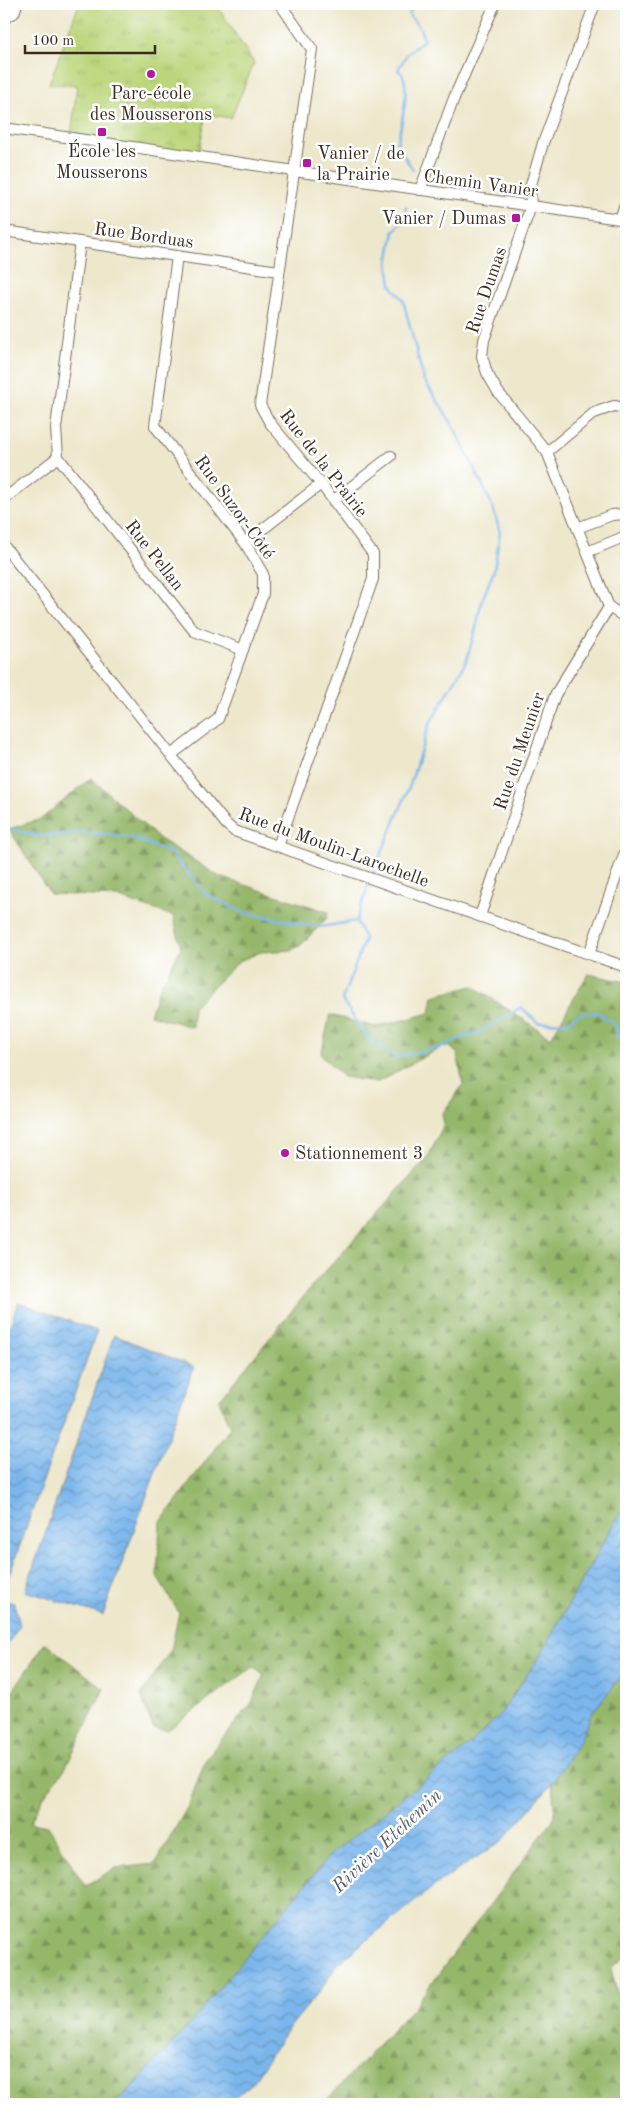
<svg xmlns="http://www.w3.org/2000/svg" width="630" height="2108" viewBox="0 0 630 2108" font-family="'Old Standard TT',serif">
	<defs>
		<pattern id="grass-tufts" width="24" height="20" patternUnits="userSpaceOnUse" patternTransform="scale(1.25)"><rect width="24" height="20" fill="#bcd67b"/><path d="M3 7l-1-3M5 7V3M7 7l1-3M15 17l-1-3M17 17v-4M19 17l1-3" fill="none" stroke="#a2b86a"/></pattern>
		<pattern id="forest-firs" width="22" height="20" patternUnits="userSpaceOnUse" patternTransform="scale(1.25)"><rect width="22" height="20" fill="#95b76b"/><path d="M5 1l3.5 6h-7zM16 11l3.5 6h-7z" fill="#7b9557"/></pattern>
		<pattern id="water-waves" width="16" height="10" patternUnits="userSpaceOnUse" patternTransform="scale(1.25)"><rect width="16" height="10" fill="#7ab6ec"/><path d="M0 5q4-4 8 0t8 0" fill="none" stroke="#6594bf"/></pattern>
	</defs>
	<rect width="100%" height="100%" fill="#fff"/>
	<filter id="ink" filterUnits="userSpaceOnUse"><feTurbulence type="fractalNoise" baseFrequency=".02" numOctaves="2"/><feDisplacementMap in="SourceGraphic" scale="10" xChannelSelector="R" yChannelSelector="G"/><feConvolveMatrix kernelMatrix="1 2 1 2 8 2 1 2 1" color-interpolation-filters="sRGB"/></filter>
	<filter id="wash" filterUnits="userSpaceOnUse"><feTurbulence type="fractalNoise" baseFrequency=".0096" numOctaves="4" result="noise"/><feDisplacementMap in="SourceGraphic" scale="20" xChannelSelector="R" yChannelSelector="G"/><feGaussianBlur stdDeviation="1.12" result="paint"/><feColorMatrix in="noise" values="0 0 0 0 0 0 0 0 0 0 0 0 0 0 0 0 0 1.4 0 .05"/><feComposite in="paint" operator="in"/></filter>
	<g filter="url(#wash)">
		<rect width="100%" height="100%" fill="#ede7cb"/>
		<!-- grass -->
		<path fill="url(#grass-tufts)" stroke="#7c804c" d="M79,4h137l38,59 -23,55 -25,-4 -8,43 -127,-19 6,-53 -28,-1z"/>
		<!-- forest -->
		<path fill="url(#forest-firs)" stroke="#687044" d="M91,778l66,59 63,40 108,35 -1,6 -27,28 -9,4 -30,2 -22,9 -46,46 -1,20 -42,-12 7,-22 24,-45 -8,-32 -56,-19 -67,-3 -41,-65 32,-10z
			M588,974l38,8v520l-85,152 -42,62 -315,315 -55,59 -16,14h-109v-400l41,-61 59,46 -38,78 -23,31 -13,25 18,3 37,60 31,-18 39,-4 34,-60 17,-46 45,-54 13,-29 -10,-9 -86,64 -15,-2 -12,-33 30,-45 8,-37 -22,-36 3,-54 70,-95 -11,-28 94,-115 115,-128 16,-33 -2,-10 21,-29 -6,-32 -8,-7 -7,1 -64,35 -35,-5 -22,-22 9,-40 46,12 54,-14 3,-17 40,-10 78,52z
			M626,1670v285l-15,13 15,65v71h-303l91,-97 141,-190 -3,-34 27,-41 13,-29z"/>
		<!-- water -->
		<path fill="url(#water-waves)" stroke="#5a7085" d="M18,1302l79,29 -90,250 -3,-1v-237z
			M114,1335l80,32 -91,248 -78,-24z
			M626,1502v168l-34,43 -13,29 -27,41 -48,56 -66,44 -101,81 -14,23 -39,47 -31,48 -25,22h-115l16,-14 55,-59 146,-176 138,-109 31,-30 42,-62z
			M4,1600l10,3 6,22 -16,25z"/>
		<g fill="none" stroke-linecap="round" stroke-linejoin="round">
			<!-- stream -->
			<path stroke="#7ab6ec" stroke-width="2.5" d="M413,170l-16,-25c3,-17 17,-66 1,-75l9,-16 17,-14 -4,-12 -11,-13 5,-11
				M4,823l5,6 31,7 46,-4 45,5 39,15 36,42 36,18 78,15 36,-6 9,18 -23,61 27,39 26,18 47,-10 18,-9 19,-5 42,-26 17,16 29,-1 15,-9h17l15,11 4,13 8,11
				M372,876l38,-91 19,-60 37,-63 11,-38 4,-21 13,-33 6,-37 -7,-26 -40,-82 -29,-45 -21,-80 -12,-15 -3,-23 6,-31 10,-11 2,-14
				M356,921l14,-40"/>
		</g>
	</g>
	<g filter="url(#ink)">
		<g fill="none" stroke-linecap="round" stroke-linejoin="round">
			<!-- minor casing -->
			<g stroke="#796c5b" stroke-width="12">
				<path id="minor" d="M595,4l-52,139 -13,45 1,18 -47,134 -2,16 5,17 11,19 49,60 62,155 17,11
					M4,18l10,-5 3,-9
					M4,128l622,92
					M420,190l34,-92 41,-94
					M620,219l6,-18
					M4,231l275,40
					M80,242l-24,186 2,29 136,174 49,19
					M547,452l47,-39 20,-7 12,2
					M4,499l54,-42
					M333,501l58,-45
					M577,528l35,-13 14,-1
					M245,543l76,-59
					M4,546l222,278 8,7 392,136
					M587,552l39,-16
					M171,755l47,-36 45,-125v-20l-18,-31 -90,-117 22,-170
					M278,846l95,-267v-25l-52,-70 -51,-61 -10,-18 52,-356 -32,-45
					M480,916l75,-221 54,-88
					M589,954l37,-105"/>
			</g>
			<!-- minor -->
			<use href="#minor" stroke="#fff" stroke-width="10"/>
		</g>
	</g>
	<!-- markers -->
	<g fill="#b5179e" stroke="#fff" stroke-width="2">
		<circle cx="151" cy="74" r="5"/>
		<rect x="97" y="127" width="10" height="10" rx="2.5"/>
		<rect x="302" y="158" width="10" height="10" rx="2.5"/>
		<rect x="511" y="213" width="10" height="10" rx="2.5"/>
		<circle cx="285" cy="1153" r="5"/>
	</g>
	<g text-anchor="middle" stroke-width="5" stroke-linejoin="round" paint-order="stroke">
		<!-- poi labels -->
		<g font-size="18" fill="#3b2a1e" stroke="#fff">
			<text x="151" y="99">Parc-école<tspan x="151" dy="21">des Mousserons</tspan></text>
			<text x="102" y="157">École les<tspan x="102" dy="21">Mousserons</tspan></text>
			<text x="317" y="159" text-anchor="start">Vanier / de<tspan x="317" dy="21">la Prairie</tspan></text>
			<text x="506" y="224" text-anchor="end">Vanier / Dumas</text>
			<text x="295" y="1159" text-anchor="start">Stationnement 3</text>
		</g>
		<!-- street labels -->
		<g font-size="18" fill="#3b2a1e" stroke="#fff">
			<text transform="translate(481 183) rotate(8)" y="6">Chemin Vanier</text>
			<text transform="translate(144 235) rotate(8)" y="6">Rue Borduas</text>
			<text transform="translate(486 290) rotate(-71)" y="6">Rue Dumas</text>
			<text transform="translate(324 463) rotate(52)" y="6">Rue de la Prairie</text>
			<text transform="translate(235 507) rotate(54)" y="6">Rue Suzor-Côté</text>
			<text transform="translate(155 555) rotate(52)" y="6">Rue Pellan</text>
			<text transform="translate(519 751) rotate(-71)" y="6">Rue du Meunier</text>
			<text transform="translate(334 847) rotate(20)" y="6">Rue du Moulin-Larochelle</text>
		</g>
		<!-- water labels -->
		<g font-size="19" font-style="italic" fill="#515b66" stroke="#fff">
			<text transform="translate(386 1840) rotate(-43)" y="7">Rivière Etchemin</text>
		</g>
	</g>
	<!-- margin -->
	<rect width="630" height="2108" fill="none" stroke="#fff" stroke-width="20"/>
	<!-- scale -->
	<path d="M25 45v8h130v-8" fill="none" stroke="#3b2a1e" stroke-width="2.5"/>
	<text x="32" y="45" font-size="15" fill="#3b2a1e" stroke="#ffffff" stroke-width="4" paint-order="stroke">100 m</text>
</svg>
